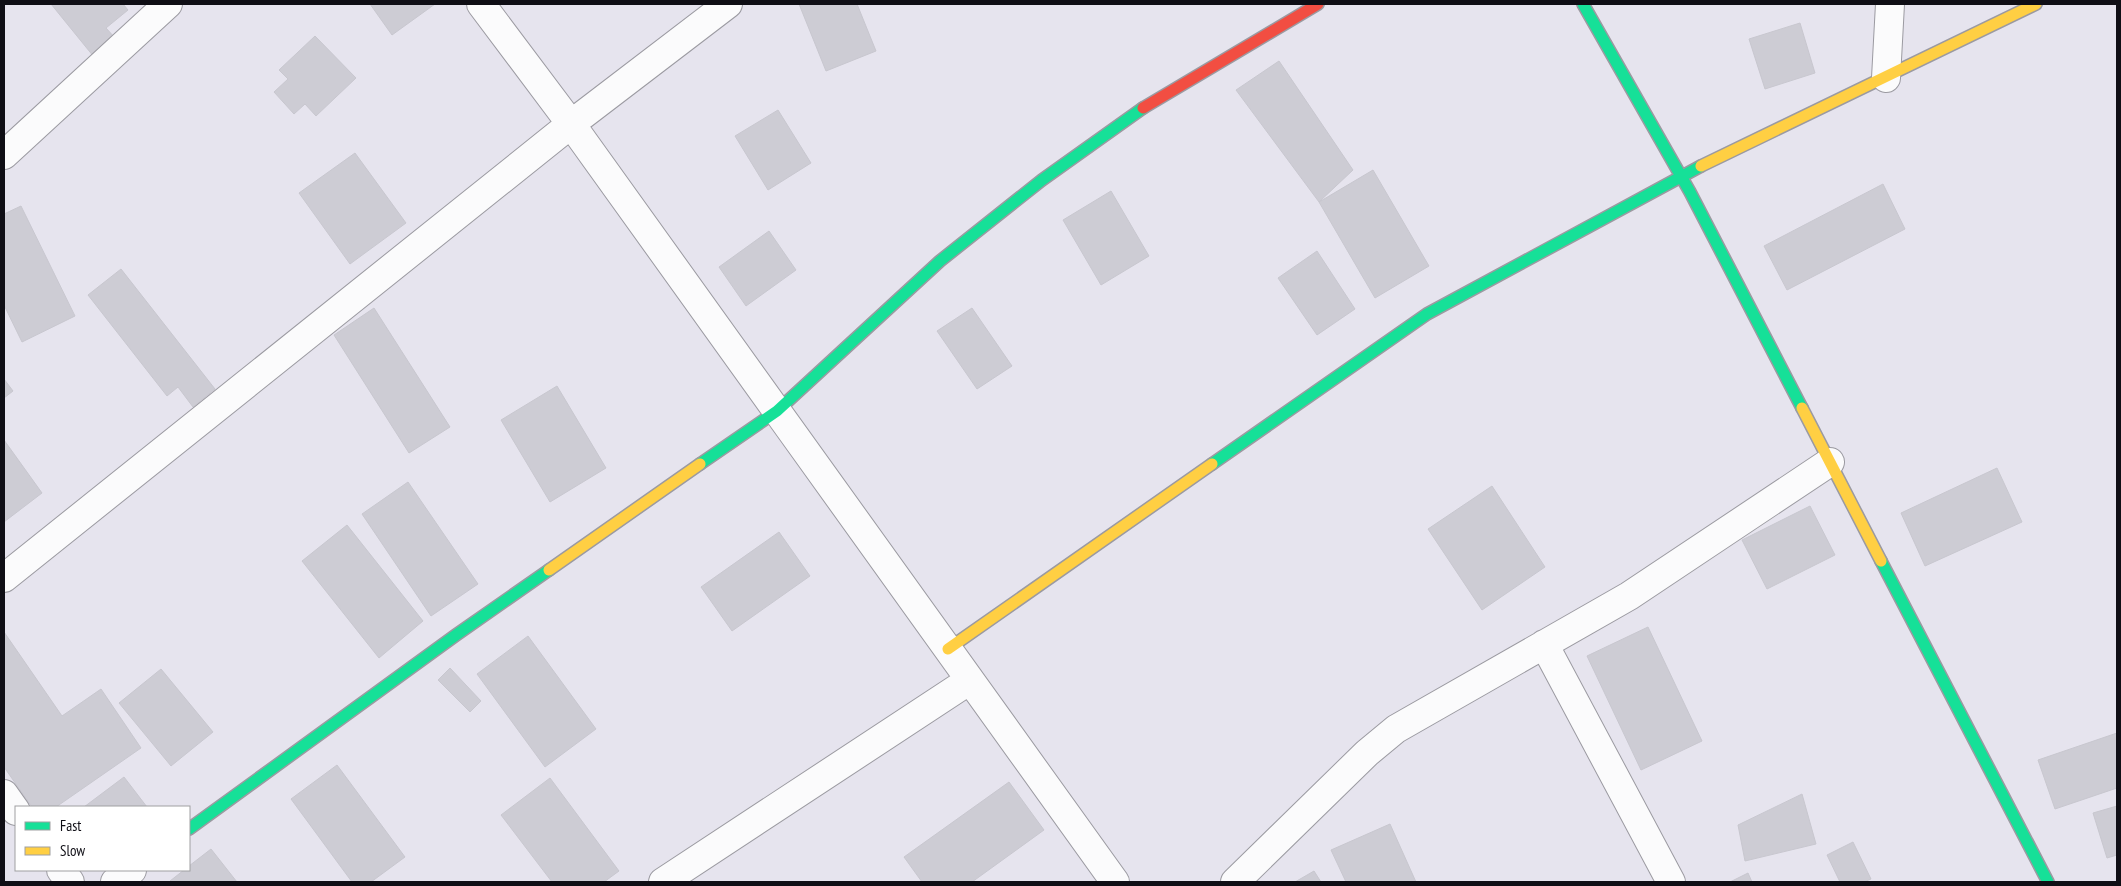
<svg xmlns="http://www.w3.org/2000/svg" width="2121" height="886" viewBox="0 0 2121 886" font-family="'PT Sans Narrow',sans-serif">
	<rect width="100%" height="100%" fill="#e6e4ee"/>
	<!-- building -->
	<path fill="#cdccd4" stroke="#c8c7cf" d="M51,4h72l5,6 -22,18 10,11 -22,18z
		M370,4h65l-43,31z
		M799,4h58l19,47 -50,20z
		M1800,23l15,50 -50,16 -16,-50z
		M315,36l41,42 -40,38 -11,-12 -11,10 -20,-22 14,-13 -9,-9z
		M1279,61l74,109 -34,32 -83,-112z
		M778,110l33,53 -43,27 -33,-54z
		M355,153l51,70 -56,41 -51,-71z
		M1373,170l56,96 -54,32 -56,-96z
		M1883,184l22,45 -118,61 -23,-44z
		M1111,191l38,65 -48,29 -38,-65z
		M21,206l54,110 -53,26 -18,-37v-91z
		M769,231l27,39 -50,36 -27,-39z
		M1317,251l38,58 -38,26 -39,-57z
		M121,269l94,120 -22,18 -15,-20 -11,9 -79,-101z
		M374,308l76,119 -41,26 -75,-118z
		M972,308l40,58 -35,23 -40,-58z
		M4,379l9,12 -9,7z
		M557,386l49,82 -56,34 -49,-82z
		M4,440l38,53 -38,29z
		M1997,468l25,54 -97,44 -24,-53z
		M408,482l70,102 -47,32 -69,-102z
		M1492,486l53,81 -63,43 -54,-81z
		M1810,506l25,49 -68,34 -25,-49z
		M347,525l76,96 -44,37 -77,-97z
		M779,532l31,44 -78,55 -31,-44z
		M1648,627l54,114 -61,29 -54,-114z
		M4,632l58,84 39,-27 40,59 -85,59h-24l-28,-40z
		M528,636l68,93 -51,38 -68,-93z
		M450,668l31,33 -11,11 -32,-32z
		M161,669l52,63 -42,34 -52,-63z
		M2117,733v55l-62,21 -17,-49z
		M337,765l68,92 -34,25h-19l-61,-83z
		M124,777l23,30h-63z
		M550,778l69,93 -15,11h-52l-51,-67z
		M1009,782l35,48 -72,52h-50l-18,-25z
		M1802,794l14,50 -71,17 -7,-36z
		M2117,806v49l-10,3 -14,-45z
		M1390,824l26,58h-70l-15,-32z
		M1853,842l18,37 -7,3h-24l-13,-27z
		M211,849l26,33h-66l-1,-1 14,-11h5v-4z
		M1314,871l7,11h-26z
		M1748,873l4,9h-22z"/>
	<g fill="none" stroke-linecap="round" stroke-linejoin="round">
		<!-- street casing -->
		<g stroke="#9b9aa1" stroke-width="30">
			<path id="street" d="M481,4l90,120 544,758
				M1886,78l4,-74
				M4,155l164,-151
				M4,578l567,-454 157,-120
				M1544,644l127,238
				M4,794l12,17
				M61,870l9,12
				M115,882l17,-12
				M663,882l307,-202
				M1235,882l132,-129 29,-24 233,-133 201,-134"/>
		</g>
		<!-- fast casing -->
		<g stroke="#9b9aa1" stroke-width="14">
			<path id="fast" d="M1583,4l107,188 112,216
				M700,464l77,-53 163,-150 102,-81 101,-72
				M1212,464l215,-150 274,-148
				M1881,561l167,321
				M189,829l267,-194 93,-65"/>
		</g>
		<!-- slow casing -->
		<g stroke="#9b9aa1" stroke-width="14">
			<path id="slow" d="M1701,166l335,-162
				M1802,408l79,153
				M549,570l151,-106
				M948,649l264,-185"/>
		</g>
		<!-- jam casing -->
		<g stroke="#9b9aa1" stroke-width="14">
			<path id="jam" d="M1143,108l175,-104"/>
		</g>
		<!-- street -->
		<use href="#street" stroke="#fbfbfc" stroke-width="28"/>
		<!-- fast -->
		<use href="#fast" stroke="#16e098" stroke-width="11"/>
		<!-- slow -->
		<use href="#slow" stroke="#ffcf43" stroke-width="11"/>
		<!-- jam -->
		<use href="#jam" stroke="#f24e42" stroke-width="11"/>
	</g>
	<!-- border -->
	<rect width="2121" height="886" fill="none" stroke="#0f0e15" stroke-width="10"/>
	<!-- legend -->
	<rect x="15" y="806" width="175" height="65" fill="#ffffff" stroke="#9f9fa1"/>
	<rect x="25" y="822" width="25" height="8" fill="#16e098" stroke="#9f9fa1"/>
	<text x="60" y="831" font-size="15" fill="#0f0e15">Fast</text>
	<rect x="25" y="847" width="25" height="8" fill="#ffcf43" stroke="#9f9fa1"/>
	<text x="60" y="856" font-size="15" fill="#0f0e15">Slow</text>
</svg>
